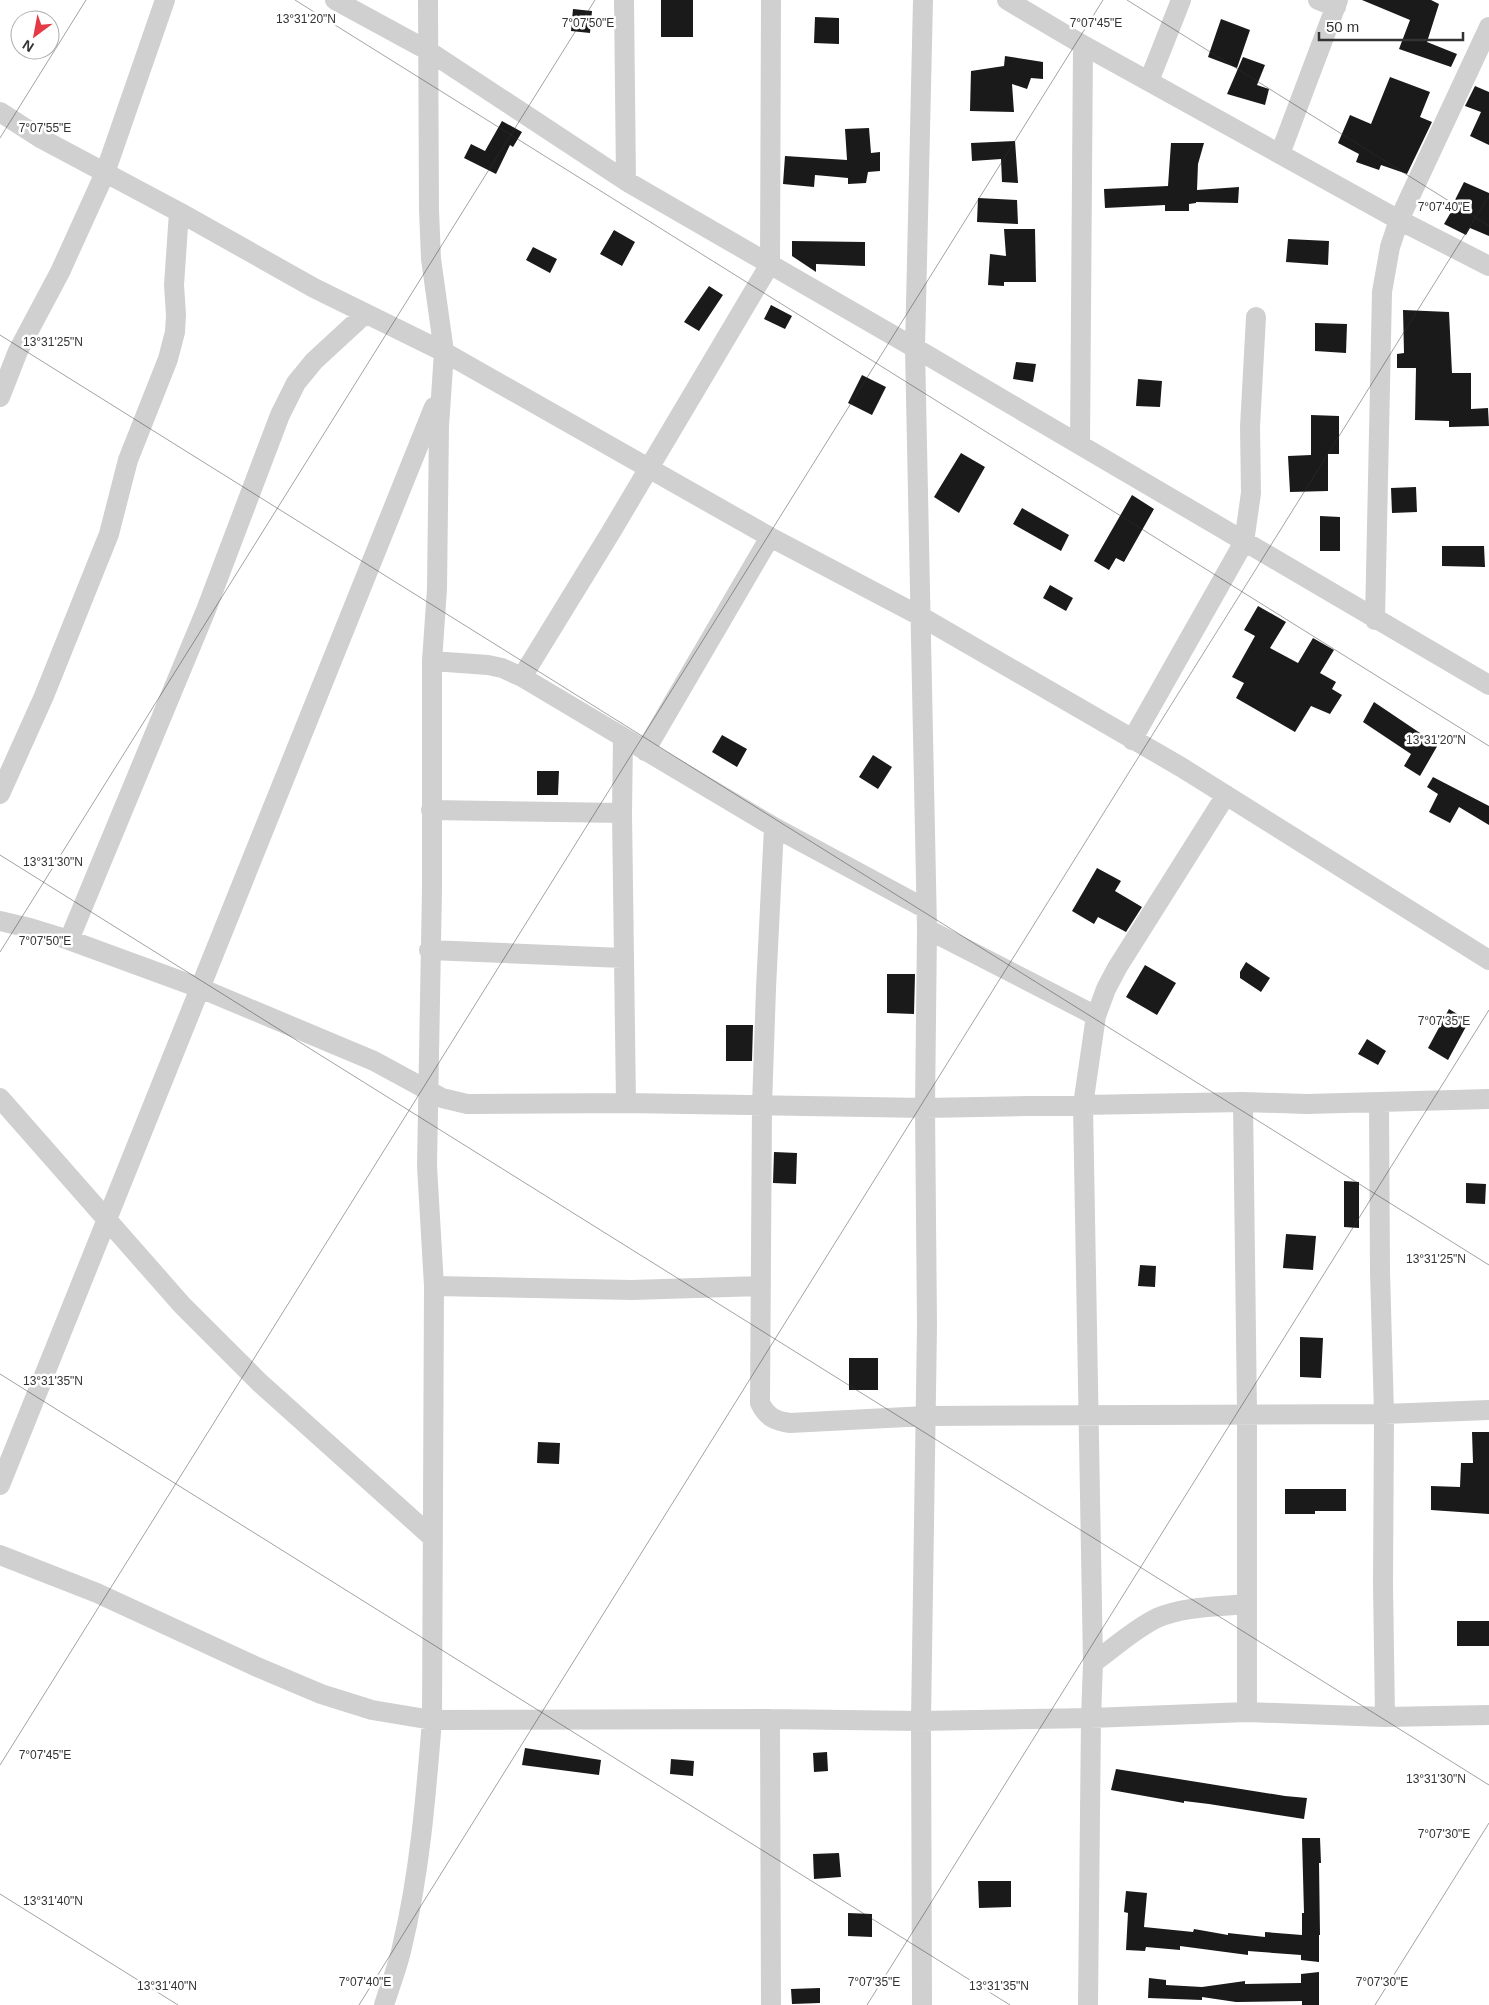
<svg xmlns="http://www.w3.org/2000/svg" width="1489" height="2005" viewBox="0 0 1489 2005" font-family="Arial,sans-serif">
	<rect width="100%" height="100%" fill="#fff"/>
	<!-- building -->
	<path fill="#1a1a1a" d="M661,0h32v37h-32z
		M1362,0h69l8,4 -12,38 30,12 -6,13 -52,-18 11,-29z
		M573,9l19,2 -2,22 -19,-2z
		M815,17l24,1v26l-25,-1z
		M1221,19l29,11 -13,38 -29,-11z
		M1005,56l38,6v17l-12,-1 -4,11 -15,-5 2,28 -44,-1 1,-40 33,-5z
		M1243,57l22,8 -8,20 12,4 -4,16 -38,-11z
		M1390,77l40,15 -10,25 12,5 -25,52 -26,-9 -2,5 -23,-8 3,-8 -21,-11 12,-28 21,9z
		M1475,86l14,6v53l-19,-9 11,-24 -16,-6z
		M502,121l20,11 -9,15 -3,-2 -14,29 -32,-16 7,-14 14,7z
		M869,128l2,25 9,-1v19l-12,1 -2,11 -18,1v-6l-33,-3 -1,12 -31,-3 2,-28 62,4 -2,-31z
		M1015,141l3,42 -16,-1 -1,-23 -29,2 -1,-18z
		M1171,143h33l-6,21 -1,26 42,-3 -1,16 -42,-1v1l-7,1v7h-24v-6l-60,3 -1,-19 64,-3z
		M1464,182l25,11v43l-19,-8 -4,7 -22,-11 11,-19 -2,-1z
		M978,198l39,2 1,24 -41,-2z
		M1004,229h31l1,53h-32v4l-16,-1 2,-31 16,2z
		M614,230l21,12 -13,24 -22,-12z
		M1288,239l41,2 -1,24 -42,-3z
		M792,241l73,1v24l-49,-2v8l-24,-16z
		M533,247l24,12 -7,14 -24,-13z
		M709,286l14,9 -24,36 -15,-9z
		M771,305l21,11 -7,13 -21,-10z
		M1403,310l46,2 3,61h19v36l17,-1 1,18 -40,1v-6l-34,-1 1,-52h-19v-14l7,-1z
		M1315,323l32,1 -1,29 -31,-2z
		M1016,362l20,2 -3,18 -20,-3z
		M862,375l24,12 -14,28 -24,-12z
		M1138,379l24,2 -2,26 -24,-1z
		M1311,415l28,1v38h-11v37l-38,1 -2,-36 23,-1z
		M961,453l24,14 -26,46 -25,-16z
		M1416,487l1,25 -25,1 -1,-25z
		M1132,495l22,14 -30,53 -8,-4 -7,12 -15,-9z
		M1022,508l47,27 -8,16 -48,-27z
		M1320,516l20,1v34h-20z
		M1442,546h42l1,21 -43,-1z
		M1050,585l23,13 -7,13 -23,-13z
		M1258,606l28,16 -16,26 28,15 15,-25 21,12 -14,23 16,9 -4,7 10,6 -12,19 -19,-8 -16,26 -59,-34 8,-15 -12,-6 23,-41 -11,-6z
		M1374,702l49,33 16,8 -19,33 -16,-10 7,-12 -48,-32z
		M722,735l25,14 -10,18 -25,-15z
		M873,755l19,12 -14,22 -19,-12z
		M537,771h22l-1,24h-21z
		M1433,777l56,29v19l-30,-18 -9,16 -21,-11 9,-18 -11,-7z
		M1097,868l24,13 -6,10 27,16 -16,25 -28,-15 -4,7 -22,-13z
		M1246,962l24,16 -9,14 -21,-14v-6z
		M1145,965l31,18 -19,32 -31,-18z
		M887,974h28l-1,40 -27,-1z
		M1449,1009l20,12 -21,39 -20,-12z
		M726,1025h27l-1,36h-26z
		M1367,1039l19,12 -8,14 -20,-11z
		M774,1152l23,1 -1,31 -23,-1z
		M1344,1181l15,1v46l-15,-1z
		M1466,1183l20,1 -1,20 -19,-1z
		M1286,1234l30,2 -3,34 -30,-2z
		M1140,1265l16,1 -1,21 -17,-1z
		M1300,1337l23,1 -2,40 -21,-1z
		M849,1358h29v32h-29z
		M1472,1432h17v82l-58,-4v-24l29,1 1,-24h12z
		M538,1442l22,1 -1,21 -22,-1z
		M1285,1489h61v22h-31v3h-30z
		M1457,1621h32v25h-32z
		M525,1748l76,12 -2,15 -77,-10z
		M827,1752l1,19 -14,1 -1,-19z
		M671,1759l23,2 -1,15 -23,-2z
		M1116,1769l169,27 22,2 -3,21 -95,-15 -25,-3v2l-73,-13z
		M1302,1838h18l1,25h-2l1,72h-1v27l-18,-2v-5l-53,-4v4l-68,-9v4l-34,-3 -1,4 -19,-1 2,-37 -4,-1 2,-21 21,2 -3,34 49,5 1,-3 34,6v-2l37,4v-5l37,3v-22h2z
		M839,1853l2,24 -27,2 -1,-25z
		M978,1881h33v26l-32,1z
		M848,1913l24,1v23l-24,-1z
		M1319,1972v33h-17v-4l-66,1 -34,-5v3l-54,-2 1,-20 17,2v5l36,2 43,-6v3l56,-1v-9z
		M820,1988v15l-28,1 -1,-15z"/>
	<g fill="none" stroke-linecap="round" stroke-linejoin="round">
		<!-- minor -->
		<path stroke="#d0d0d0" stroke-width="20" d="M335,0l92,50 199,131 289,167 574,337
			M428,0l1,210 2,49 13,93
			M624,0l2,181
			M1007,0l76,45 316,175 90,46
			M1318,0l18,7
			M1149,81l32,-81
			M0,112l42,27 137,73 135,76 130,64
			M1280,154l58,-154
			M0,397l18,-46 42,-79 45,-99 60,-173
			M1080,445l3,-400
			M1375,620l7,-328 8,-45 9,-27 90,-193
			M432,661l56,4 14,3 20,9 252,150 152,82
			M522,677l89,-145 159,-268 1,-264
			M623,738l-1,75 4,290
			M1132,740l112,-198 7,-49 -1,-66 6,-110
			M645,751l125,-214
			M0,794l44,-98 65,-162 19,-74 40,-101 7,-27 1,-17 -2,-30 5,-73
			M431,810l191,3
			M774,827l-8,161 -4,118 -2,297c7,14 15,18 30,20l136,-7 458,-2 105,-4
			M0,921l30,7 39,12 131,48 174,73 68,37 25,6 159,-1 299,5 318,-6 64,2 182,-5
			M927,929l169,87
			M69,940l137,-330 74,-195 16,-32 18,-22 51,-47
			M429,950l194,8
			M0,1098l182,207 78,78 173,155
			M1243,1102l4,311v299
			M1379,1102l1,170 4,142 -1,171 2,132
			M434,1286l198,4 129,-4
			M0,1485l434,-1078
			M0,1555l97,38 160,74 64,27 51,16 60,10 338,-1 151,2 170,-3 156,-6 138,5 104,-2
			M1093,1663c21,-15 41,-34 64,-45 27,-12 61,-11 89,-14
			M770,1719l1,286
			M384,2005c6,-19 14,-39 18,-58 18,-75 24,-152 30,-227l2,-434 -7,-120 5,-277v-228l5,-72 2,-163 5,-74 326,185 150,79 261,151 308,193
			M922,2005l-1,-284 6,-395 -2,-218 2,-179 -12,-581 8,-348
			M1088,2005l3,-287 2,-55 -10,-558 13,-89 10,-27 11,-21 109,-173"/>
	</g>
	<!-- ticks -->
	<path fill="none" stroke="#333" stroke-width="1" stroke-opacity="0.45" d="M295,0l1194,746M1127,0l362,226M0,138l86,-138M0,335l1489,930M0,855l1489,930M0,952l595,-952M0,1374l1010,631M0,1765l1103,-1765M0,1894l178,111M359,2005l1130,-1809M867,2005l622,-995M1375,2005l114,-182"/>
	<g font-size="12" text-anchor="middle" fill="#333" stroke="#fff" stroke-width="5" stroke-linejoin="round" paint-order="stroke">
		<text x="306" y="23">13°31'20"N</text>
		<text x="588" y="27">7°07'50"E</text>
		<text x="1096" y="27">7°07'45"E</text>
		<text x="45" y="132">7°07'55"E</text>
		<text x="1444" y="211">7°07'40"E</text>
		<text x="53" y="346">13°31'25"N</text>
		<text x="1436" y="744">13°31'20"N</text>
		<text x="53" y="866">13°31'30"N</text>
		<text x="45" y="945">7°07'50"E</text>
		<text x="1444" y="1025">7°07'35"E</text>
		<text x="1436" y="1263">13°31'25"N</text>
		<text x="53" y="1385">13°31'35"N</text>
		<text x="45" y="1759">7°07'45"E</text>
		<text x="1436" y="1783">13°31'30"N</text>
		<text x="1444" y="1838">7°07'30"E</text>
		<text x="53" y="1905">13°31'40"N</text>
		<text x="365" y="1986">7°07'40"E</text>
		<text x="874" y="1986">7°07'35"E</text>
		<text x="1382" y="1986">7°07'30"E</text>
		<text x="167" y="1990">13°31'40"N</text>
		<text x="999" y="1990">13°31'35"N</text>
	</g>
	<!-- north arrow -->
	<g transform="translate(35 35) rotate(212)"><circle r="24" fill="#ffffff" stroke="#adadad"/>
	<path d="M0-4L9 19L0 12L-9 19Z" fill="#e63946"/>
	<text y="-8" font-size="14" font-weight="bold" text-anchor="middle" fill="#333333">N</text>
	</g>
	<!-- scale -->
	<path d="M1319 32v8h144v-8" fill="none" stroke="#333333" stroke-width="2.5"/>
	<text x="1326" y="32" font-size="15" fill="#333333" stroke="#ffffff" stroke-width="4" paint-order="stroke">50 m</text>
</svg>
